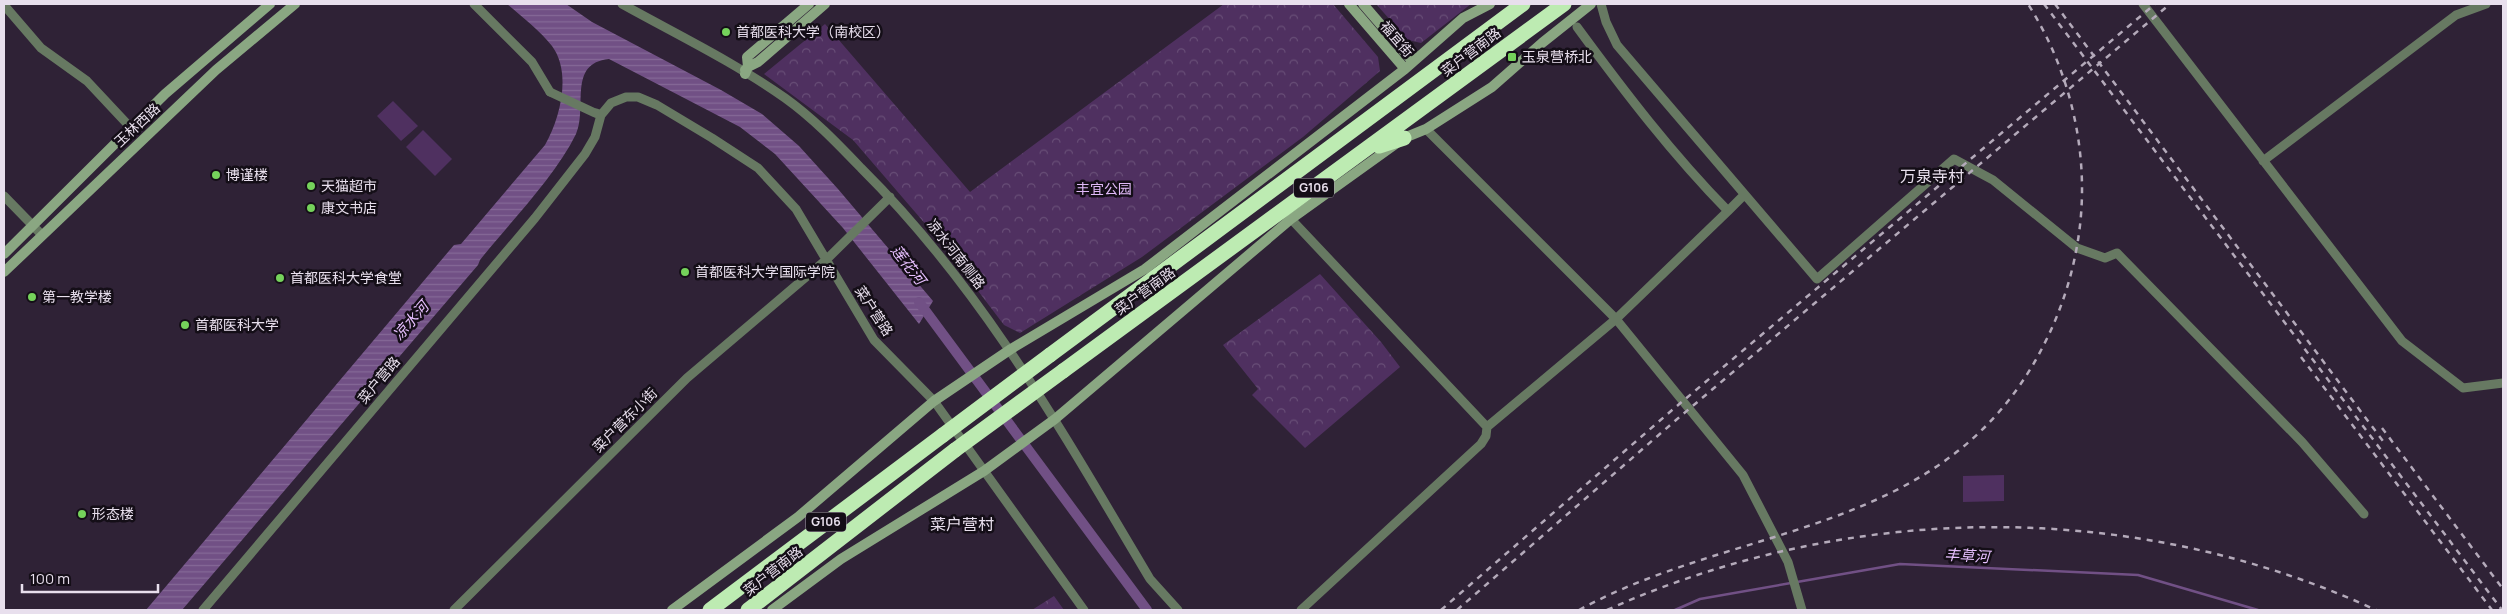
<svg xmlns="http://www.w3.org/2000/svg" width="2507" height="614" viewBox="0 0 2507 614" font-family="Manrope,'Noto Sans SC',sans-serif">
	<defs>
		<pattern id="park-crowns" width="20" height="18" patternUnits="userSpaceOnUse" patternTransform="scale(1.25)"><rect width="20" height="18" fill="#4f3060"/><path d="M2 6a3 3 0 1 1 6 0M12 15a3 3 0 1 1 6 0" fill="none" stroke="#684e77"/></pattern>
		<pattern id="water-rules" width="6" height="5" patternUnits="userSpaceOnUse" patternTransform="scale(1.25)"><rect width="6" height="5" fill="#715085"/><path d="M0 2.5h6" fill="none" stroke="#856997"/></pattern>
	</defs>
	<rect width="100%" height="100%" fill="#2f2236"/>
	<!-- park -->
	<path fill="url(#park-crowns)" d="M1224,4h109l45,53 2,14 -77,66 -161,120 -122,76 -16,-8 -64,-84 -87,-101 -89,-66 61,-50 145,168z
		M1376,4h95l-50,39 -13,-3z
		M1320,274l61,68 19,25 -95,81 -53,-53 6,-6 -35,-44z
		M1054,596l10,14h-32z"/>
	<!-- pitch -->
	<path fill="#4f3060" d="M393,101l25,25 -17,15 -24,-25z
		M423,130l29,29 -17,17 -29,-29z
		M2004,475v26l-41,1v-26z"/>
	<!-- water -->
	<path fill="url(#water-rules)" d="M507,4h59l26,18 129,68 41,24 37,32 39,43 95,112 -14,23 -76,-96 -68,-74 -35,-27 -131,-68c-42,4 -21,49 -33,75 -21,43 -66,88 -96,126l-2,5 -296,345h-36l308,-365 7,-1 84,-99c15,-26 27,-72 7,-99 -12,-15 -30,-29 -45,-42z"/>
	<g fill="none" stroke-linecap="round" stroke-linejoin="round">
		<!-- stream -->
		<path stroke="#715085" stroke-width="2.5" d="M1797,582l103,-18 238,11 120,35
			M1675,610l25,-11 91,-16"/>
		<!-- canal -->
		<path stroke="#715085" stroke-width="10" d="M919,302l228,308"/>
		<!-- street -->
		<path stroke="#677962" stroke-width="9" d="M474,4l58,58 18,30
			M622,4c54,30 112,58 163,94 28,20 52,45 76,70 122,121 202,265 289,411l28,31
			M1601,4l5,18 11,23 200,234 137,-120 39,21 84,68 28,10 12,-5 185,189 62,72
			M2143,4l259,337 61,47 40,-5
			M4,5l37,43 46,33 44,47
			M601,115l10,-12 15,-6h12l19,8 55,33 46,30 38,41 78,131 60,61 150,209
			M1426,129l190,190 127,156 45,87 14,48
			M2263,161l193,-146 30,-11
			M4,196l38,39
			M1728,211l16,-16
			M1291,219l196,208
			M203,610l332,-392 50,-64 10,-17 6,-22 -5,-2
			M454,610l233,-232 139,-118 64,-63
			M1301,610l180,-166 5,-8 1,-9 129,-108 112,-108c-56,-57 -104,-120 -151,-184"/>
		<!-- secondary -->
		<path stroke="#8aa782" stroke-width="10" d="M1349,4l56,65
			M1363,4l50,58
			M745,70l3,-3 -1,-10 62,-53
			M745,74l3,-7 10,-5 67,-58
			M4,254l161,-160 105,-90
			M4,272l212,-202 79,-66
			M672,610l126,-93 136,-116 77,-52 134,-80 260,-200 58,-51 27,-14
			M772,610l69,-51 143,-88 71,-52 236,-200 113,-81 22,-9 66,-42 50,-44 49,-39"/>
		<!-- highway -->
		<path stroke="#bdebb2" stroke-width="15" d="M1379,146l25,-8
			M1050,355l473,-351
			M1063,371l501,-367
			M710,610l233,-175
			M748,610l207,-160"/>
		<!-- rail -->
		<path stroke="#b4aaba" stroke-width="2.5" stroke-dasharray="6 6" stroke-linecap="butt" d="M2044,4l458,606
			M2055,4l328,437
			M2301,357l191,253
			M2382,428l121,161
			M1441,610l230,-199 484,-407
			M1457,610l219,-190 494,-416
			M1579,610c156,-85 350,-74 452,-242 24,-40 40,-83 47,-128 13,-81 -6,-167 -50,-236
			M1607,610c243,-109 526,-112 769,0"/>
		<!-- street-bridge -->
		<path stroke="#677962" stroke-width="9" d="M550,92l45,21"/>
		<!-- highway-bridge -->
		<path stroke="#bdebb2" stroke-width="15" d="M943,435l107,-80
			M955,450l108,-79"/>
	</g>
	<!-- markers -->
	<g fill="#75d25b" stroke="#140e17" stroke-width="2">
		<circle cx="726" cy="32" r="5"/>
		<rect x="1507" y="52" width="10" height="10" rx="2.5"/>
		<circle cx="216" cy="175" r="5"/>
		<circle cx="311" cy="186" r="5"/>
		<circle cx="311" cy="208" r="5"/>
		<circle cx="685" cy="272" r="5"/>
		<circle cx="280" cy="278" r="5"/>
		<circle cx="32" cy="297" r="5"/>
		<circle cx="185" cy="325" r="5"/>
		<circle cx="82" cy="514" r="5"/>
	</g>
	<g text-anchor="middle" stroke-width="5" stroke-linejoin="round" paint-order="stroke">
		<!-- shield labels -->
		<g fill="#140e17" stroke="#a8a0ad" stroke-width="1">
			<rect x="1294" y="178.5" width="40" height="19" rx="4"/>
			<rect x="806" y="512.5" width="40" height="19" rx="4"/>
		</g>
		<g font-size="12" font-weight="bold" fill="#e8dfed">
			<text x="1314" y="192">G106</text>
			<text x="826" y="526">G106</text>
		</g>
		<!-- poi labels -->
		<g font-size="14" fill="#e8dfed" stroke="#140e17" text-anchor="start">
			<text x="736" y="37">首都医科大学（南校区）</text>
			<text x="1522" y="62">玉泉营桥北</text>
			<text x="226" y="180">博谨楼</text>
			<text x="321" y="191">天猫超市</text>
			<text x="321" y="213">康文书店</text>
			<text x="695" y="277">首都医科大学国际学院</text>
			<text x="290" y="283">首都医科大学食堂</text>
			<text x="42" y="302">第一教学楼</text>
			<text x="195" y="330">首都医科大学</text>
			<text x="92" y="519">形态楼</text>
		</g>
		<!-- street labels -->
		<g font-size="14" fill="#e8dfed" stroke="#140e17">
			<text transform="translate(1397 39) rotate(49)" y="5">福宜街</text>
			<text transform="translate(1471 52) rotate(-37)" y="5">菜户营南路</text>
			<text transform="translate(137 125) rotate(-43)" y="5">玉林西路</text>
			<text transform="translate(956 254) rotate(52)" y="5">凉水河南侧路</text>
			<text transform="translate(1145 291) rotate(-36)" y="5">菜户营南路</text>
			<text transform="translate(874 311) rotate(57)" y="5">菜户营路</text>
			<text transform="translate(379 380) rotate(-50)" y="5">菜户营路</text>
			<text transform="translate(625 420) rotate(-45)" y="5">菜户营东小街</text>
			<text transform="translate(773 571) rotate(-38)" y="5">菜户营南路</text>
		</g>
		<!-- park labels -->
		<g font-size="14" fill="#e0b9f8" stroke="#140e17">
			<text x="1104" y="194">丰宜公园</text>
		</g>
		<!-- water labels -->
		<g font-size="15" font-style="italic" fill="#e6bffe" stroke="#140e17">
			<text transform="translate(908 265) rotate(52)" y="5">莲花河</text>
			<text transform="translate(411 321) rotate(-49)" y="5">凉水河</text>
			<text transform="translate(1967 556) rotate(3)" y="5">丰草河</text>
		</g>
		<!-- quarter labels -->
		<g font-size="16" fill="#e8dfed" stroke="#140e17">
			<text x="1932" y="182">万泉寺村</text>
			<text x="962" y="530">菜户营村</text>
		</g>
	</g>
	<!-- border -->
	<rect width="2507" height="614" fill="none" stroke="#e8dfed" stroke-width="10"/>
	<!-- scale -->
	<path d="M22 584v8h136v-8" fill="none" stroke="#e8dfed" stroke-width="2.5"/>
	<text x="30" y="584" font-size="15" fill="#e8dfed" stroke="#140e17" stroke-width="4" paint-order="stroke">100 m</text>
</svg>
